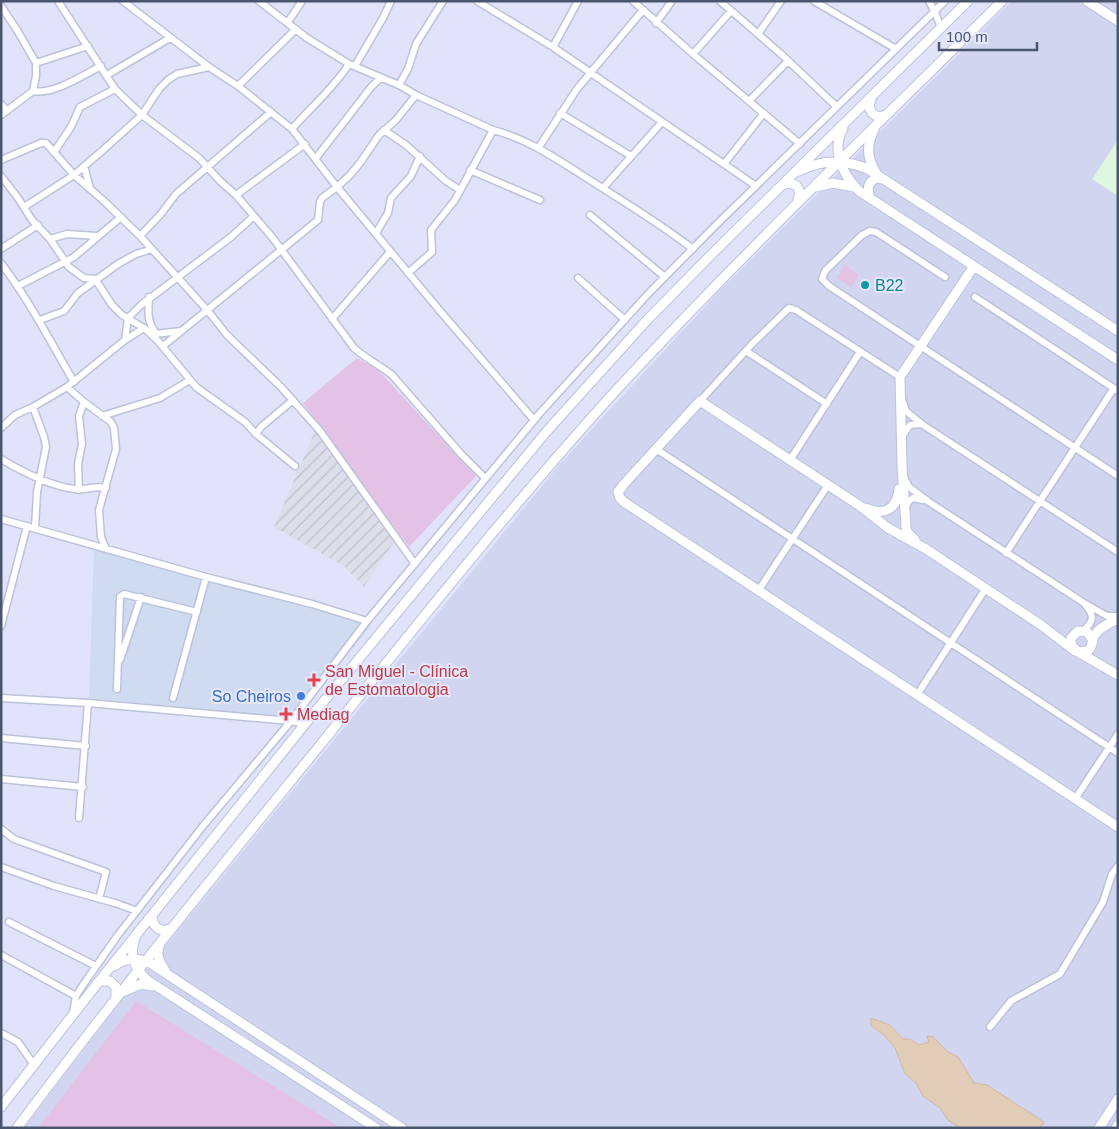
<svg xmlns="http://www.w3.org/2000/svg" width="1119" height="1129" viewBox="0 0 1119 1129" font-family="Helvetica,sans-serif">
	<defs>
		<pattern id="industrial-furrows" width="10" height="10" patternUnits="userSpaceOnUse" patternTransform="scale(1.25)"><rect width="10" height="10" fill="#dcdfe9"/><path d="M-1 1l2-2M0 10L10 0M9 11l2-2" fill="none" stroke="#bec1cb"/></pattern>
	</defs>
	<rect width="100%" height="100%" fill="#e1e3fa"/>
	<!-- residential -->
	<path fill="#d1d5f0" d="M1012,1h106v1127h-1094l105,-138 431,-526 161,-175z"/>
	<!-- commercial -->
	<path fill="#cedbf1" d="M94,549l278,75 -75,95 -208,-21z"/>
	<!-- industrial -->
	<path fill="url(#industrial-furrows)" d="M315,431l79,111 -30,45 -20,-21 -70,-39z"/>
	<!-- education -->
	<path fill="#dff6df" d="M1118,140v56l-26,-17z"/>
	<!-- green -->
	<path fill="#e3c2e5" d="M845,265l14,10 -8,12 -14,-9z
		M357,358l21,12 98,106 -67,71 -106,-144z
		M136,1001l205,127h-303z"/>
	<!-- water -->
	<path fill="#e1ccb8" stroke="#d2b89f" d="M871,1018l19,7 13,14h7l9,6 10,-3 -2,-6 6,1 15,15 10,5 16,26 13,2 57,37 -4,6h-80l-12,-8 -8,-12 -17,-12 -7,-13 -11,-9 -10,-26 -12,-14 -12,-8z"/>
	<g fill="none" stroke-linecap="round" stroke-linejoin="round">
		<!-- street casing -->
		<g stroke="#bcc2da" stroke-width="9">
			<path id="street" d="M58,1l57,88 27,26 57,43 22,24 15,13 36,42 82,111c12,11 26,17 38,27l69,79 24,24
				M123,1l86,66 29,19 54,43 45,58 103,124 94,109
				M259,1l48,37 42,26 50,21 17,10 77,35c35,9 62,28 92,47 36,23 73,45 108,72
				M477,1l76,46 203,139
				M633,1l60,53 107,90
				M720,1l61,53 56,53
				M814,1l82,48
				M929,1l6,11 6,16
				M1,6l16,24 19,33v13l-3,15 -32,24
				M288,22l14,-21
				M656,23l16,-22
				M758,34l23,-33
				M553,47l25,-46
				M693,54l38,-43
				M36,63l52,-17
				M355,66l28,-48 8,-17
				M107,75l63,-37
				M399,85l9,-16 8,-25 27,-43
				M238,86l58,-57
				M33,91c21,4 50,-16 68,-25
				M749,101l39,-40
				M1,104l6,7
				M560,113l71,43
				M292,129c19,-22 41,-40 57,-65
				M384,130l22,15 40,36 14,9
				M539,147l38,-58 66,-79
				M54,152l17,-25 9,-20 35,-18
				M316,158l56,-72 9,-8
				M1,160l40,-17h5l28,32 30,26 36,35 68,75 19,24 54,52 39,44 95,133
				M724,164l40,-51
				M84,166l6,22
				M470,170l70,30
				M1,176l17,22 14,22 18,19 19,28 15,11 11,1
				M603,188l59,-66
				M236,195l69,-51
				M24,207l50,-32 29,-25 39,-35 17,-26 9,-9 9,-6 32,-7
				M590,215l75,62
				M376,233l12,-20 3,-15 20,-22 9,-20
				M140,236l20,-21 16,-21 95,-82
				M50,239l17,-5 30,2
				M1,249l37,-24
				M1,263c28,37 49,78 73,119
				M408,273l24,-21 -1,-22 24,-30 38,-70
				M945,277l-69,-45 -6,-1 -8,4 -37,36 -3,8 7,7 289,190
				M578,278l47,42
				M95,279l17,26 10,10 22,13 14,13 38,46 49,35 11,12 5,-7 32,-27
				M18,286l56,-29 47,-40
				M149,297c-1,14 -2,26 7,36
				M975,297l143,94
				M332,319l58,-67
				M40,320l24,-9 14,-18 40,-29 18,-10 16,-5
				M155,334l26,-3
				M125,340l3,-22 13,-13 90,-68 23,-21
				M163,346l155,-126 2,-18 2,-4 15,-11 12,-11 11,-13 19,-28 17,-15 20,-25
				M746,351l81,53
				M67,387l17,15 27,20 3,6 2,21 -17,61 2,27 5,12
				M700,401l52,-57 37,-36 7,2 104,67
				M903,402l3,9 17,14 195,127
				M33,407l11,30 2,10 -9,45 -2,36
				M102,416l58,-18 30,-18
				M1,428l14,-13 18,-8 34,-20 58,-47 19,-12
				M256,434l39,32
				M903,435l7,-10 12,-1
				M656,449l462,304
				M1,459c22,13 49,27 74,30 12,2 18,-4 31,-1
				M790,460l70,-108
				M905,479l4,8 20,15 155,101 23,13h11
				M79,490l-1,-26 4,-20 -3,-28 5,-14
				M906,507l2,-5 5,-4 10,2
				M1,519l205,58 106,27 55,17
				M1006,553l108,-165
				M758,591l70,-106
				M1,626l26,-100
				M1084,630c9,-8 11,-14 2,-24
				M120,660l21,-63
				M117,689l3,-92 4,-3 73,18
				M917,695l69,-107
				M1,698l87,5 203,18 14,3
				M173,698l33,-121
				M1,738l85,8
				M1,779l82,8
				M1075,799l43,-65
				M79,818l9,-115
				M1,829l13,10 92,33 -7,27
				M1,867l53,19 61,17 22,8
				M9,922l87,44
				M1,955l75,41
				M73,1013l3,-17 7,-11 35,-50 85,-109 88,-105 76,-100 173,-208 108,-119 66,-67 231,-226
				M990,1027l21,-26 49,-27 43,-72 9,-28 6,-8
				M1,1033l17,9 16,23"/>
		</g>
		<!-- secondary casing -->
		<g stroke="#bac2de" stroke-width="11">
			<path id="secondary" d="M1087,1l31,20
				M871,99l-2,8 3,6 6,4 8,-2
				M843,128c-12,22 -1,46 16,63l259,169
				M874,130c-8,15 -7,30 3,44
				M799,171c23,-12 45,-12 69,-2l250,162
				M782,185l8,-2 7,3 3,7 -3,10
				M816,187l17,-4 21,4
				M870,198c-3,-9 -3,-15 6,-20l7,1
				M865,508c19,8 32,2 34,-19
				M915,540l-8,-8 -1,-5 -4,-61 -2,-89 74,-111
				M1093,640l-6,-8 -9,-1 -7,7v7l7,7 10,-1c5,-5 4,-10 6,-15 5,-9 16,-13 24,-17
				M1075,651l-34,-26 -115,-76 -38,-21 -28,-22 -160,-105 -76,83 -6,8 2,6 4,4 494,325
				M1078,652l40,23
				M152,915c0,11 7,18 18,14
				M135,938c-6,17 -1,30 12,42l229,148
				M160,943c-4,11 -2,18 5,27
				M114,966c11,-8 24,-9 36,-3l252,165
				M97,983l4,-2h9l6,6v10
				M122,992l19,-8 11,2
				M1,1107l103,-132 201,-251 242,-293 101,-112 61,-62 259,-256
				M17,1128c97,-131 201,-257 304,-384 94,-117 188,-235 289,-347 126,-137 260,-265 392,-396
				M1099,1128l19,-29
				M1116,1128l2,-3"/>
		</g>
		<!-- street -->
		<use href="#street" stroke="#fff" stroke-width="6"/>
		<!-- secondary -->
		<use href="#secondary" stroke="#fff" stroke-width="9"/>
	</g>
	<!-- markers -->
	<circle fill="#0f9aa8" stroke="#e7e8fd" stroke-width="2" cx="865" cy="285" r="5"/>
	<g fill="#e0444e" stroke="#e7e8fd" stroke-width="2">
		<path d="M311.5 672.5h5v5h5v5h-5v5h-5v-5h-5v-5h5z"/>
		<path d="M283.5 706.5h5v5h5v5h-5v5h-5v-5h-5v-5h5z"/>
	</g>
	<circle fill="#3f7fe0" stroke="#e7e8fd" stroke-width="2" cx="301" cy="696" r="5"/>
	<g text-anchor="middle" stroke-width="4" stroke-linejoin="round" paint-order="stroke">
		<!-- culture labels -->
		<g font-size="16" fill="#0d838f" stroke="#e7e8fd" text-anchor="start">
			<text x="875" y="291">B22</text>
		</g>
		<!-- health labels -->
		<g font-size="16" fill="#be3a42" stroke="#e7e8fd" text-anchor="start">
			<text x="325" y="677">San Miguel - Clínica<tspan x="325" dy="18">de Estomatologia</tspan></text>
			<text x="297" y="720">Mediag</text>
		</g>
		<!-- shop labels -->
		<g font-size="16" fill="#366cbe" stroke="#e7e8fd" text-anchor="end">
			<text x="291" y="702">So Cheiros</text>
		</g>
	</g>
	<!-- border -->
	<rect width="1119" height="1129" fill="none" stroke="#4b566e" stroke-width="5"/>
	<!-- scale -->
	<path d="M939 42v8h98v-8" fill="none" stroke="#4b566e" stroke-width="2.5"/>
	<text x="946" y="42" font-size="15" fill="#4b566e" stroke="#e7e8fd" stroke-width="4" paint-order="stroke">100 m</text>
</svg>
